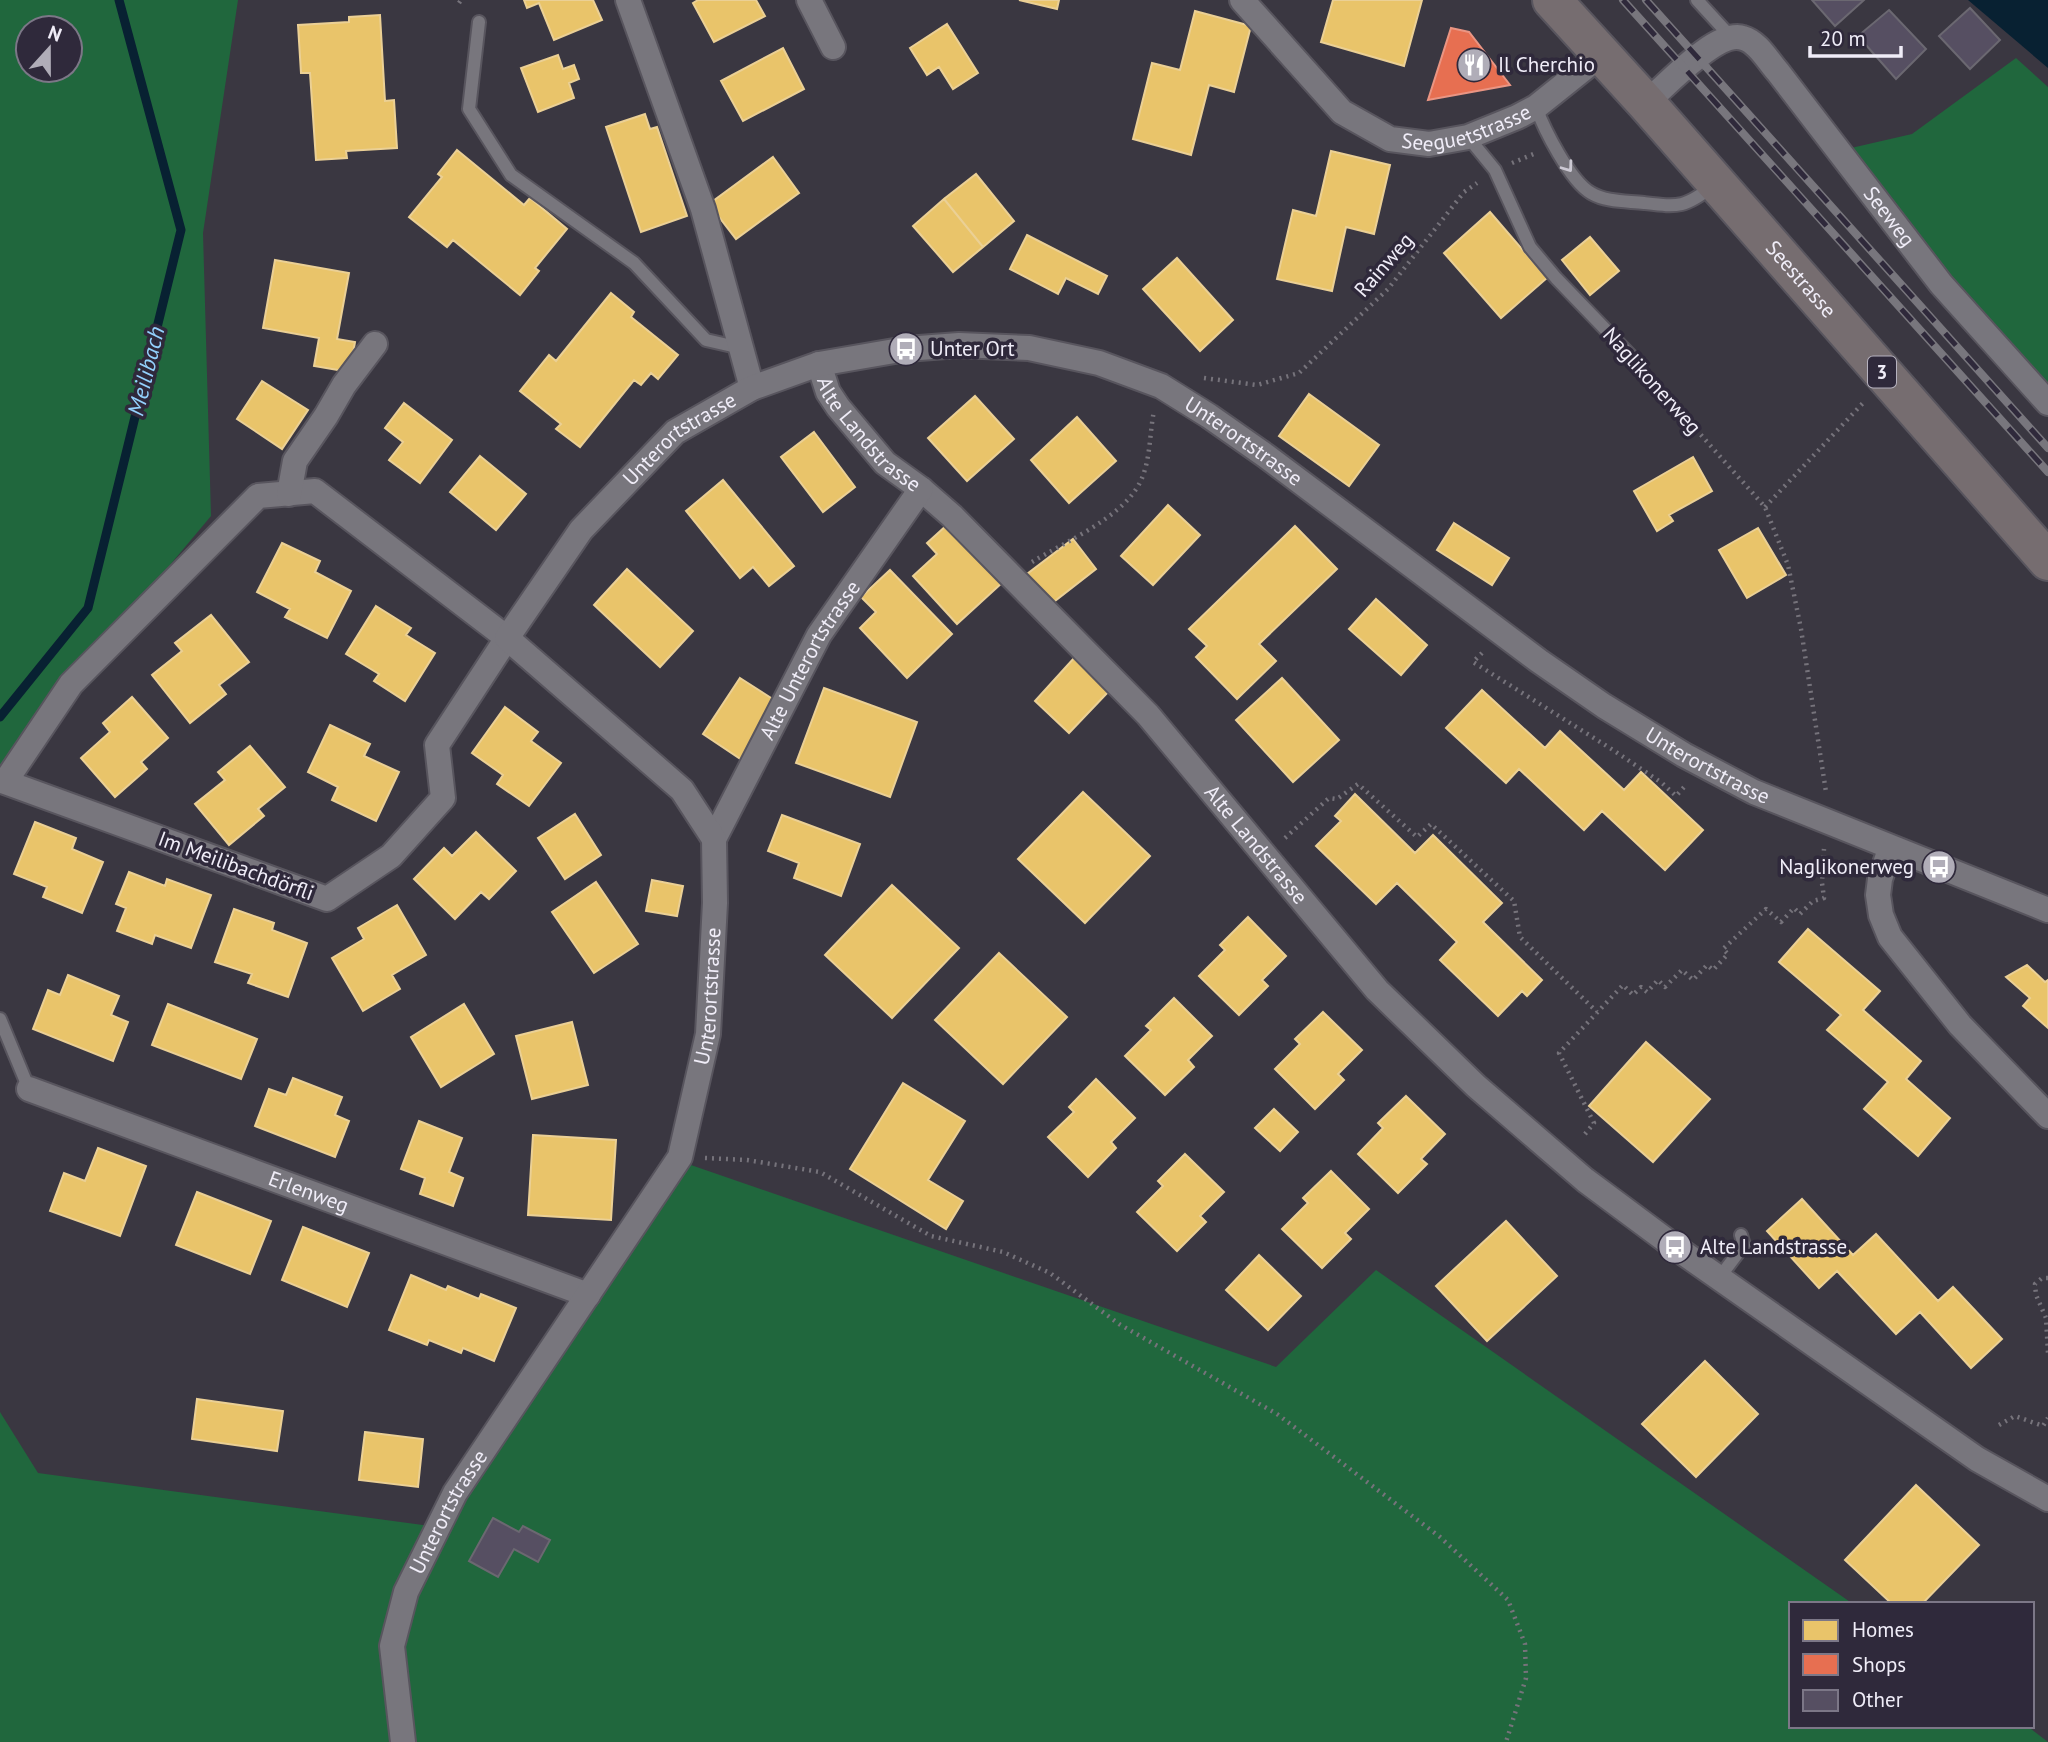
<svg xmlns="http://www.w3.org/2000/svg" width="2048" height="1742" viewBox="0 0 2048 1742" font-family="'PT Sans',sans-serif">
	<rect width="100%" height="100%" fill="#3a3741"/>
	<!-- green -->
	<path fill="#20673d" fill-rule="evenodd" d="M0,0h238l-35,233 8,283 -211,252zM28,28h42v42h-42z
		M2016,58l32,29v316l-210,-252 74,-17z
		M688,1164l588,203 100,-97 477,334h-62v122h236l21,16h-2048v-330l38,61 407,55z"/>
	<!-- water -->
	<path fill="#082132" d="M1968,0h80v68z"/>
	<!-- homes -->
	<path fill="#e9c46a" stroke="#ebd095" stroke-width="2" d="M524,0h69l9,20 -48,20 -15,-37 -12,5z
		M698,0h58l9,16 -51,26 -21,-39z
		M1019,0h40l-2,9z
		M1333,0h89l-18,66 -83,-24z
		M1195,11l56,15 -17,66 -25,-7 -18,70 -58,-16 19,-76 28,7z
		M380,15l5,86 9,-1 3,48 -51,3 1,7 -31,2 -6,-87h-9l-3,-48 51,-3v-5z
		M947,24l31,49 -25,16 -14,-22 -12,8 -17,-27z
		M783,48l21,41 -61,32 -22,-40z
		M558,55l5,14 11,-4 5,14 -10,4 5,15 -36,14 -17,-44z
		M645,114l5,15 7,-2 30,89 -46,16 -35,-105z
		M457,150l67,55 6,-7 37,31 -32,39 4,3 -19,24 -67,-55 -6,7 -38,-30 33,-40 -4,-3z
		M1331,151l59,14 -16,69 -28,-7 -14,64 -55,-12 16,-69 23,6z
		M773,157l26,36 -63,46 -27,-35z
		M976,174l38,47 -31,26 -39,-48z
		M944,199l39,48 -30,25 -40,-46z
		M1490,212l57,66 -46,40 -57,-65z
		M1027,235l80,41 -9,18 -32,-16 -8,16 -48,-25z
		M1590,237l29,34 -29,24 -28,-35z
		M1177,258l56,62 -33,31 -57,-62z
		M275,260l74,13 -12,66 18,3 -5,30 -36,-6 5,-28 -56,-10z
		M611,293l23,19 -3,5 47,38 -20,24 -7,-6 -10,12 -7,-5 -54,67 -24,-18 5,-5 -41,-33 29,-36 7,6z
		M262,381l46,29 -26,39 -45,-30z
		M1309,394l70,51 -30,41 -70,-50z
		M975,396l39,43 -47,42 -39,-43z
		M404,403l48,37 -32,43 -31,-23 14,-18 -18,-14z
		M1077,417l39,44 -47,42 -38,-43z
		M814,432l41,55 -32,25 -42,-55z
		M480,456l46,38 -30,36 -46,-38z
		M1693,457l19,34 -43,24 4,6 -16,10 -23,-40z
		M723,480l71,86 -25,20 -16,-19 -13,11 -54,-67z
		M1168,505l32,30 -47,50 -32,-29z
		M1454,523l55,35 -17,27 -55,-35z
		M947,525l56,57 -46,42 -44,-48 24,-22 -10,-11z
		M1295,526l42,43 -78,75 17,17 -39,38 -41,-42 11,-11 -18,-17z
		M1758,528l28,47 -39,23 -28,-48z
		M1073,539l23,30 -45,35 -24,-30z
		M282,543l38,18 -5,11 36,19 -24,47 -42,-21 5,-8 -33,-17z
		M627,569l66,62 -33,36 -66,-62z
		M890,570l62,64 -45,44 -47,-50 16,-16 -15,-15z
		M1376,599l51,46 -26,30 -52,-46z
		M376,606l35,22 -5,7 29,18 -30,48 -31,-20 5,-7 -33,-20z
		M211,615l38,47 -30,23 7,9 -36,29 -38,-48 30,-24 -7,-8z
		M1075,657l35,33 -41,43 -34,-32z
		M740,678l42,27 -37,57 -42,-28z
		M1282,678l57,62 -46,42 -57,-62z
		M824,688l93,34 -27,75 -94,-34z
		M1482,690l63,58 15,-17 64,59 17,-18 62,58 -38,40 -63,-59 -18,19 -65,-61 -13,14 -60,-55z
		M132,697l36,41 -27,24 6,7 -32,28 -34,-39 29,-26 -7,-9z
		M505,707l33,25 -7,9 30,22 -32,43 -32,-22 6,-9 -31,-22z
		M330,725l40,19 -6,12 35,16 -23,49 -44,-21 6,-13 -30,-15z
		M250,746l35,41 -27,22 6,7 -35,29 -34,-41 30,-24 -7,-8z
		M1083,792l67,64 -65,67 -67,-64z
		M1355,794l60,59 18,-18 69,68 -19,19 59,58 -15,16 -5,-5 -24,25 -58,-56 17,-18 -60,-59 -21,21 -60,-58 25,-25 -6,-5z
		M575,814l26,41 -36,24 -27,-41z
		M782,815l78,29 -19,52 -47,-18 5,-15 -31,-12z
		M35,822l41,16 -4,11 31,13 -21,51 -39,-16 4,-10 -33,-13z
		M476,832l40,39 -27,28 -8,-7 -26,27 -41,-40 30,-31 8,8z
		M129,872l36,14 2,-7 44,16 -20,53 -36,-13 -3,9 -35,-13 9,-23 -10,-4z
		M652,880l31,6 -6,30 -31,-5z
		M596,882l42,62 -44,29 -42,-61z
		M892,885l67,63 -67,70 -67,-63z
		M397,905l29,50 -34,20 8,14 -37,22 -31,-53 32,-19 -6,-11z
		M234,909l40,14 -2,7 35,13 -19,54 -40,-14 4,-9 -37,-12z
		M1248,917l38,39 -24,24 6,6 -29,29 -40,-39 26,-26 -5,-5z
		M1808,929l72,62 -17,19 58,51 -15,18 44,39 -32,38 -54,-47 24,-27 -61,-52 14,-15 -62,-53z
		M999,953l68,64 -64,67 -68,-64z
		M2027,965l18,17 3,-2v48l-25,-22 7,-8 -24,-21z
		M68,975l51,21 -8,19 17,7 -15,39 -80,-32 15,-39 12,5z
		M1174,998l38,38 -24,24 6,7 -29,28 -40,-39 26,-26 -5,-4z
		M168,1004l89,35 -16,40 -89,-34z
		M464,1004l30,50 -53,33 -30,-50z
		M1323,1012l39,38 -24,24 6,6 -29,29 -40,-40 25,-25 -5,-5z
		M572,1022l16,63 -56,14 -16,-63z
		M1646,1042l64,57 -57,63 -64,-56z
		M293,1078l49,19 -7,18 14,6 -14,36 -80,-31 14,-37 17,6z
		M1096,1079l39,39 -24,24 5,6 -28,29 -40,-40 26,-25 -5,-5z
		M903,1083l62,38 -37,59 35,21 -17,28 -96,-60z
		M1406,1096l39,38 -24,25 6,5 -29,29 -40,-39 25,-26 -5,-5z
		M1274,1109l24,23 -18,19 -25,-23z
		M419,1121l43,17 -13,34 14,6 -10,28 -33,-12 5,-16 -24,-9z
		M533,1135l83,5 -5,80 -83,-5z
		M98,1148l48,18 -26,70 -70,-25 14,-38 21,8z
		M1185,1154l39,38 -24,24 6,6 -29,29 -40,-39 26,-26 -5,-5z
		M1331,1171l38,38 -24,24 6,6 -29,29 -40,-39 26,-26 -5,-5z
		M197,1192l74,29 -21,53 -74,-29z
		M1802,1199l51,56 23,-21 62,67 15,-14 49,52 -31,29 -51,-56 -24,22 -59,-63 -18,17 -52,-57z
		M1506,1221l51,55 -70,65 -51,-55z
		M303,1227l66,26 -22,54 -65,-27z
		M1259,1255l42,41 -33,34 -42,-40z
		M411,1275l35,15 2,-4 31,13 2,-5 35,14 -22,53 -31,-13 -2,5 -32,-13 -2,5 -38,-15z
		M1705,1361l53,53 -62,63 -54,-53z
		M197,1399l86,12 -6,40 -85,-12z
		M365,1432l58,7 -5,48 -59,-7z
		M1916,1485l63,60 -57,59h-30l-47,-44z"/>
	<!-- shops -->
	<path fill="#e76f51" stroke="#ea9583" stroke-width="2" d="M1451,28l18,4 41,53 -82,15z"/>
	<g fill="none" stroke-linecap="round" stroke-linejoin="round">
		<!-- stream -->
		<path stroke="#082132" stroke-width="9" d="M0,717l88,-109 93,-378 -62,-230"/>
	</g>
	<!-- building -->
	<path fill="#564f62" stroke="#6b6871" stroke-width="2" d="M1812,0h52l-29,26z
		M1970,8l30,32 -30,29 -31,-33z
		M1889,10l37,39 -30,30 -38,-43z
		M493,1518l26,14 4,-6 27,14 -12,22 -24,-13 -16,28 -29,-16z"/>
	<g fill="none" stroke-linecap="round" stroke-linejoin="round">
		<!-- lane casing -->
		<g stroke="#58555e" stroke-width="16">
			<path id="lane" d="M1697,0l33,36
				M479,22l-10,87 42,66 123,88 72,77 35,8
				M1536,107c8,22 34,74 55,86 15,9 35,8 53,10 35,4 41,5 70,-18
				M1468,137l27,33 35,77 26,31 77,80
				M0,1019l29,70
				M1719,1278l25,-33 -3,-10"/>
		</g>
		<!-- street casing -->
		<g stroke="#58555e" stroke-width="28">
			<g id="street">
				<path d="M628,0l75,209 49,179"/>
				<path d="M809,0l24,47"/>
				<path id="s1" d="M1242,0l100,112 48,27 39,5 39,-7 49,-20 19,-10 65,-52"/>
				<path id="s2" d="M1646,103c20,-17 71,-74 97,-65 15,4 25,23 35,34l163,212 107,119"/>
				<path id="s3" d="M819,364l9,28 10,15 47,56 36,26 31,27 196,199 229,275 99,96 109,94 90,67 302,212 71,40"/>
				<path d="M315,491l192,147 -70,107 6,53 -52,58 -64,43 -322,-117 66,-98 187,-188z"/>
				<path d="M289,494l6,-33 31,-45 18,-31 31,-41"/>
				<path id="s4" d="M714,839l105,-204 102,-146"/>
				<path d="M1890,849l-10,30 -2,16 3,20 9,22 70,88 88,91"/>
				<path id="s5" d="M29,1089l559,206"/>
				<path id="s6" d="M403,1742l-11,-96 14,-54 49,-99 225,-336 28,-123 7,-131 -1,-64 -32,-49 -175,-152 74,-108 94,-98 77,-44 67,-24 87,-15 53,-4 70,3 70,15 62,23 48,30 57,40 273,205 65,45 80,49 70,37 294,118"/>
			</g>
		</g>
		<!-- primary casing -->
		<g stroke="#58555e" stroke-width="42">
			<g id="primary">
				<path id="s7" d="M1552,0l94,103 402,458"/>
			</g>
		</g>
		<!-- path -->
		<path stroke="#76737b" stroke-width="4.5" stroke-dasharray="2 5" stroke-linecap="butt" d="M459,3l2,-3
			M1512,163l24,-10
			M1645,372l120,135 23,58 13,64 25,163
			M1204,378l53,7 42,-12 89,-84 76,-97 13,-9
			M1765,507l98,-104
			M1032,562c33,-20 87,-43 106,-76 13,-22 11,-51 16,-75
			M1482,653l-9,9 140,88 49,33 14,13 10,-11
			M1285,838l44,-40 8,1 21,-15 59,53 14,-13 83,77 6,36 77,75
			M1585,1134l9,-11 -35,-70 64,-68 10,10 8,-8 6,5 11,-12 7,7 17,-17 11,10 14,-15 6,5 15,-16 -5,-5 43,-40 15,13 13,-14 6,6 13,-13 11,-3 -2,-15 2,-34
			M705,1158l42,2 73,12 111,64 72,16 47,21 69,51 158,90 163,123 68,63 17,44 1,34 -20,64
			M2048,1278h-6l-7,6 1,11 10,23 2,35
			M1999,1425l16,-9 28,10 5,-8"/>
		<!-- lane -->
		<use href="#lane" stroke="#78767d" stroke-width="12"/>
		<!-- street -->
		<use href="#street" stroke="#78767d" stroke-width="24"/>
		<!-- primary -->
		<use href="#primary" stroke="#766d70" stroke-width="38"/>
		<!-- rail casing -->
		<g stroke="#78767d" stroke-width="8">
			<path id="rail" d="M1623,0l425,472
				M1646,0l402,448"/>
		</g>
		<!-- rail -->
		<use href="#rail" stroke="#2f293b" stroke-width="5" stroke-dasharray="16" stroke-linecap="butt"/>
	</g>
	<!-- one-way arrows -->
	<defs><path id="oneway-chevron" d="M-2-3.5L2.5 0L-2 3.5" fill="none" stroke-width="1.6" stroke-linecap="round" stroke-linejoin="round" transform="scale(1.75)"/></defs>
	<use stroke="#ccc9d3" href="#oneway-chevron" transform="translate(1568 167) rotate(54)"/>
	<!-- icons -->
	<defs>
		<g id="restaurant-disc" transform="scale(1.75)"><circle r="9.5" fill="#b0adb8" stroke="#2f293b"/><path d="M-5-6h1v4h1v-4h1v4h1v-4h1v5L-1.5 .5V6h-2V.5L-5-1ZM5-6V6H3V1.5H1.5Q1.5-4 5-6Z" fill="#fff"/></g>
		<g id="bus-disc" transform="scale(1.75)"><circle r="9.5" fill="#b0adb8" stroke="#2f293b"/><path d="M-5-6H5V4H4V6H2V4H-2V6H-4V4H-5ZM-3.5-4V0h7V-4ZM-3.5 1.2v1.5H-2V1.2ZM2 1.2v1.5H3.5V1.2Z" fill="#fff"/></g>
	</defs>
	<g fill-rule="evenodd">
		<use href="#restaurant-disc" x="1474" y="65"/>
		<use href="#bus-disc" x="906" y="349"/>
		<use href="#bus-disc" x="1939" y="867"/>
		<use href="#bus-disc" x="1675" y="1247"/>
	</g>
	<g text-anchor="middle" stroke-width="7" stroke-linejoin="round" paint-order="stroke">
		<!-- shield labels -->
		<rect fill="#2f293b" stroke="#b6b2bf" stroke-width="2" x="1868" y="356.5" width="28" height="31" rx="5"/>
		<g font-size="19" font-weight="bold" fill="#f0edf8">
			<text x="1882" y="379">3</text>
		</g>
		<!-- poi labels -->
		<g font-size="21" fill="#f0edf8" stroke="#2f293b" text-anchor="start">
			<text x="1498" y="72">Il Cherchio</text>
			<text x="930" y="356">Unter Ort</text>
			<text x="1914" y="874" text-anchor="end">Naglikonerweg</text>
			<text x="1700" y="1254">Alte Landstrasse</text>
		</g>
		<!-- street labels -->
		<g font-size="21" fill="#f0edf8" stroke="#2f293b">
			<text dy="7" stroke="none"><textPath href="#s1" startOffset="284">Seeguetstrasse</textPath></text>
			<text dy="7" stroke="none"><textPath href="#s2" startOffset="352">Seeweg</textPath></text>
			<text transform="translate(1384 265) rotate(-49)" y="7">Rainweg</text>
			<text dy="7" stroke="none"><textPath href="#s7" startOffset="374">Seestrasse</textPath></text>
			<text transform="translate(1652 381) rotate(48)" y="7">Naglikonerweg</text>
			<text dy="7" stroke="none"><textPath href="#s3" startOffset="88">Alte Landstrasse</textPath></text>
			<text dy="7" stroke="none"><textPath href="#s6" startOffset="1545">Unterortstrasse</textPath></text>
			<text dy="7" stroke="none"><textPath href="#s6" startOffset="2154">Unterortstrasse</textPath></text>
			<text dy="7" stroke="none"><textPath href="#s4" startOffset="203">Alte Unterortstrasse</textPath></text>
			<text dy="7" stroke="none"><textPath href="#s6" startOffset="2721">Unterortstrasse</textPath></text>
			<text dy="7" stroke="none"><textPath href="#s3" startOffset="654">Alte Landstrasse</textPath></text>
			<text transform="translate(236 866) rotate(20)" y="7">Im Meilibachdörfli</text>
			<text dy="7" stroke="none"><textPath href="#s6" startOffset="831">Unterortstrasse</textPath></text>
			<text dy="7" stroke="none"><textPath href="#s5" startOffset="298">Erlenweg</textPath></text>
			<text dy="7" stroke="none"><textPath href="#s6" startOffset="243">Unterortstrasse</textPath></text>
		</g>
		<!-- water labels -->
		<g font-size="23" font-style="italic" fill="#93d1fd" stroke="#2f293b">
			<text transform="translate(146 371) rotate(-76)" y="8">Meilibach</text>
		</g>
	</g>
	<!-- legend -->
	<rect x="1789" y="1602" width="245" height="126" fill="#2f293b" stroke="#7c7787" stroke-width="2"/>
	<rect x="1803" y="1620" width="35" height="21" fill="#e9c46a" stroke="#7c7787" stroke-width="2"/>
	<text x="1852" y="1637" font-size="21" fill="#f0edf8">Homes</text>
	<rect x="1803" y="1654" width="35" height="21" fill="#e76f51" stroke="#7c7787" stroke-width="2"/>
	<text x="1852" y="1672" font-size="21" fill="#f0edf8">Shops</text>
	<rect x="1803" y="1690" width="35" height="21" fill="#564f62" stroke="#7c7787" stroke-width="2"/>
	<text x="1852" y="1707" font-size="21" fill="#f0edf8">Other</text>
	<!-- north arrow -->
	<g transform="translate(49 49) rotate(21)"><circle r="33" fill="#2f293b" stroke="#7c7787" stroke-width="2"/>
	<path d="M0-5L12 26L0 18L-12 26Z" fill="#b0adb8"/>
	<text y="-10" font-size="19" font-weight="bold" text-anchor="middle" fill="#f0edf8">N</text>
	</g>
	<!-- scale -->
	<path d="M1810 46v10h91v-10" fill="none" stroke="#f0edf8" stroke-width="3.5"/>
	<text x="1820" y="46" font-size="21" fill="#f0edf8" stroke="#2f293b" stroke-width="5" paint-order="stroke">20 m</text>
</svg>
